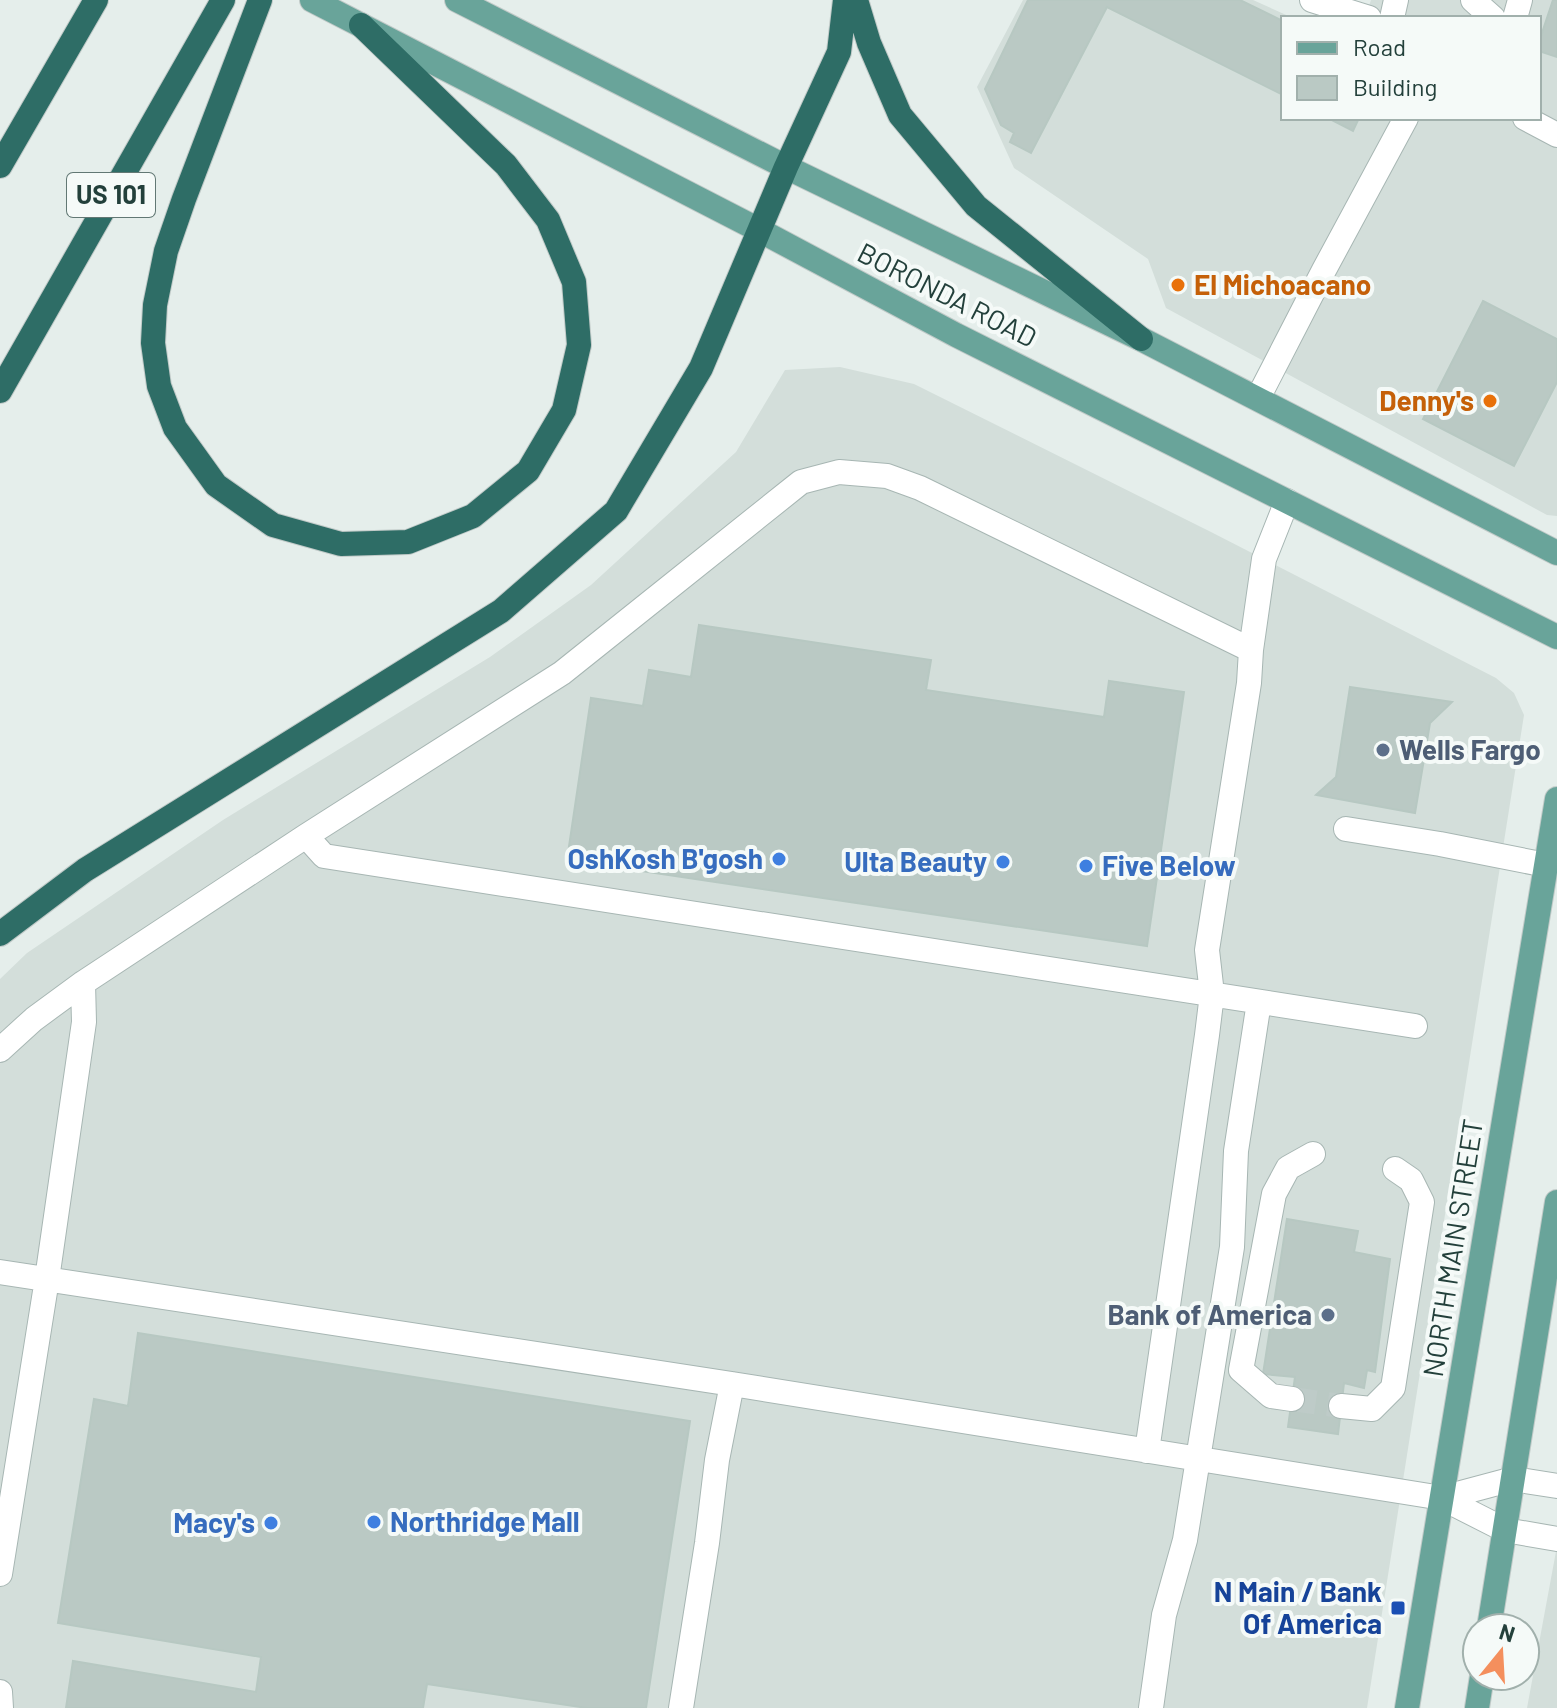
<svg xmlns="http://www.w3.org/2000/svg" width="1557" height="1708" viewBox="0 0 1557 1708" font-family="Barlow,sans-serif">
	<rect width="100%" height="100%" fill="#e5eeeb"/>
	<!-- built -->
	<path fill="#d3deda" d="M1023,0h230l40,18h-10v100h256v-100h-174l6,-18h186v516l-10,-1 -381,-207 -18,-49 -134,-91 -37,-81z
		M840,367l74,17 297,148 285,146 18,15 10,22 -157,993h-1367v-729l27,-26 196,-133 267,-163 101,-72 145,-133 49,-82z
		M1557,1546v162h-30z"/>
	<!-- building -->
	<path fill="#bac9c4" stroke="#b7c8c2" stroke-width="2" d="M1028,0h212l43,21v74l-176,-88 -76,146 -21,-11 4,-9 -13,-8 -16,-36z
		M1553,0h4v57l-18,-6v-9z
		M1328,118h31l-6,13z
		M1483,301l74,38v43l-43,84 -91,-47z
		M699,625l232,35 -5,30 178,27 5,-36 75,11 -37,254 -580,-86 24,-162 52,8 6,-36 42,7z
		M1350,687l102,15 -22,21 -15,90 -99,-18 20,-18z
		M1287,1219l71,12 -4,21 36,7 -15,113 -8,-2 -3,18 -20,-5 -6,51 -50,-7 7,-50 -32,-3z
		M138,1333l552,88 -44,287h-59l-160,-24 -4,24h-357l7,-47 183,31 5,-35 -203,-34 36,-224 34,7z"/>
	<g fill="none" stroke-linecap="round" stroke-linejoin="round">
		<!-- minor-tunnel -->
		<path stroke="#becbc8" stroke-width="24" stroke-dasharray="24 12" stroke-linecap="butt" d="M1292,1399l49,7"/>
		<!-- minor casing -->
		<g stroke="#a7b6b3" stroke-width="26">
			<path id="minor" d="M1312,0l57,18
				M1473,0l20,18
				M1392,18l4,-18
				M1515,18l5,-18
				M1525,118l32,17
				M1258,398l66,-128 82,-152
				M1346,829l94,15 106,21
				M306,836l18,20 1091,170
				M0,1050l34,-31 49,-36 223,-147 256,-163 239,-191 38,-10 48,4 33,12 331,162
				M0,1272l732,112 710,114 63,32 52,9
				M1292,1399l-21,-3 -30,-26 33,-176 14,-26 25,-14
				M1341,1406l31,3 21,-21 29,-186 -11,-22 -16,-11
				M1147,1451l60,-416 5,-41 -5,-44 42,-267 2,-33 13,-91 23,-58
				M1442,1498l71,-19 44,7
				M0,1574l47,-295 37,-257 -1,-39
				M0,1692l1,16
				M681,1708l26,-165 10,-83 15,-76
				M1151,1708l13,-93 21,-75 47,-293 4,-96 23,-149"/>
		</g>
		<!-- major casing -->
		<g stroke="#c1cac8" stroke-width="26">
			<path id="major" d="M312,0l447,230 197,105 601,302
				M457,0l329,167 355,172 416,214
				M1489,1628l68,-426
				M1407,1708l150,-909
				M1477,1708l5,-32"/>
		</g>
		<!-- highway casing -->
		<g stroke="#c1cac8" stroke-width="26">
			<path id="highway" d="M260,0l-76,199 -18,52 -11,54 -2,38 6,43 16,42 41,57 57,40 68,19 67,-2 65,-26 55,-45 36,-61 15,-65 -5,-63 -26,-62 -42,-55 -145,-140
				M856,0l13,43 31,72 76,91 165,133
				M0,166l96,-166
				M0,391l223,-391
				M0,934l85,-64 416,-259 115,-100 85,-143 85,-201 53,-115 6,-52"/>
		</g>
		<!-- minor -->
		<use href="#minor" stroke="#fff" stroke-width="24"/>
		<!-- major -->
		<use href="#major" stroke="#69a49a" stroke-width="24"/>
		<!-- highway -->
		<use href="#highway" stroke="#2e6d66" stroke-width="24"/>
	</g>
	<!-- markers -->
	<g fill="#e8710a" stroke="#f5faf8" stroke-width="3">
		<circle cx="1178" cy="285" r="8"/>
		<circle cx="1490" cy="401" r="8"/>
	</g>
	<g fill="#5c6f8a" stroke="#f5faf8" stroke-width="3">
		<circle cx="1383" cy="750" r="8"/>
		<circle cx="1328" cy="1315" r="8"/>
	</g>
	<g fill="#3f7fe0" stroke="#f5faf8" stroke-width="3">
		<circle cx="779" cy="859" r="8"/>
		<circle cx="1003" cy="862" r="8"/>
		<circle cx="1086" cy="866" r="8"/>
		<circle cx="374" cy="1522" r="8"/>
		<circle cx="271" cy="1523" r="8"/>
	</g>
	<rect fill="#1a4fb4" stroke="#f5faf8" stroke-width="3" x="1390" y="1600" width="16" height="16" rx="4"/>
	<g text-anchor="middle" stroke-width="8" stroke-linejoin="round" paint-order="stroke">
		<!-- shield labels -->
		<rect fill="#f5faf8" stroke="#627874" stroke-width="2" x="67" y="173" width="88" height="44" rx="6"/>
		<g font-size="26" font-weight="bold" fill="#23403b">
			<text x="111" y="204">US 101</text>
		</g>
		<!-- food labels -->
		<g font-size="28" font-weight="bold" fill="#c56008" stroke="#f5faf8" text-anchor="start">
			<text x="1194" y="295">El Michoacano</text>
			<text x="1474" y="411" text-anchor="end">Denny's</text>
		</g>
		<!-- street labels -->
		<g font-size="28" fill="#23403b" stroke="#f5faf8">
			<text transform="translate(947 295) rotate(27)" y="10">BORONDA ROAD</text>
			<text transform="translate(1453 1248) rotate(-81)" y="10">NORTH MAIN STREET</text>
		</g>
		<!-- service labels -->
		<g font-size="28" font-weight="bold" fill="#4e5e75" stroke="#f5faf8" text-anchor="start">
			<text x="1399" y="760">Wells Fargo</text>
			<text x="1312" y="1325" text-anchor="end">Bank of America</text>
		</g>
		<!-- shop labels -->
		<g font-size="28" font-weight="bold" fill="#366cbe" stroke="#f5faf8" text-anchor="end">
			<text x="763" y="869">OshKosh B'gosh</text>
			<text x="987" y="872">Ulta Beauty</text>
			<text x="1102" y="876" text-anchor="start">Five Below</text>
			<text x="390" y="1532" text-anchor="start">Northridge Mall</text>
			<text x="255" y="1533">Macy's</text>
		</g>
		<!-- transit labels -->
		<g font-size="28" font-weight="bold" fill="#164399" stroke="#f5faf8" text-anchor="end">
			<text x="1382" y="1602">N Main / Bank<tspan x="1382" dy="32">Of America</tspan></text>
		</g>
	</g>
	<!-- legend -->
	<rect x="1281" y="16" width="260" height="104" fill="#f5faf8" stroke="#a1b0ac" stroke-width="2"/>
	<rect x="1297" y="42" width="40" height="12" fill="#69a49a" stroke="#a1b0ac" stroke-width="2"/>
	<text x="1353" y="56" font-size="24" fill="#23403b">Road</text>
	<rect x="1297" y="76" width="40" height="24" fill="#bac9c4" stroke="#a1b0ac" stroke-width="2"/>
	<text x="1353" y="96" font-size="24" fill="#23403b">Building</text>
	<!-- north arrow -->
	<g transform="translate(1501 1652) rotate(18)"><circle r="38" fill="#f5faf8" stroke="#a1b0ac" stroke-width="2"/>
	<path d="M0-6L14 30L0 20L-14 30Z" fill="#f48f5d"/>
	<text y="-12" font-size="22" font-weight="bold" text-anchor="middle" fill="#23403b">N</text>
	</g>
</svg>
